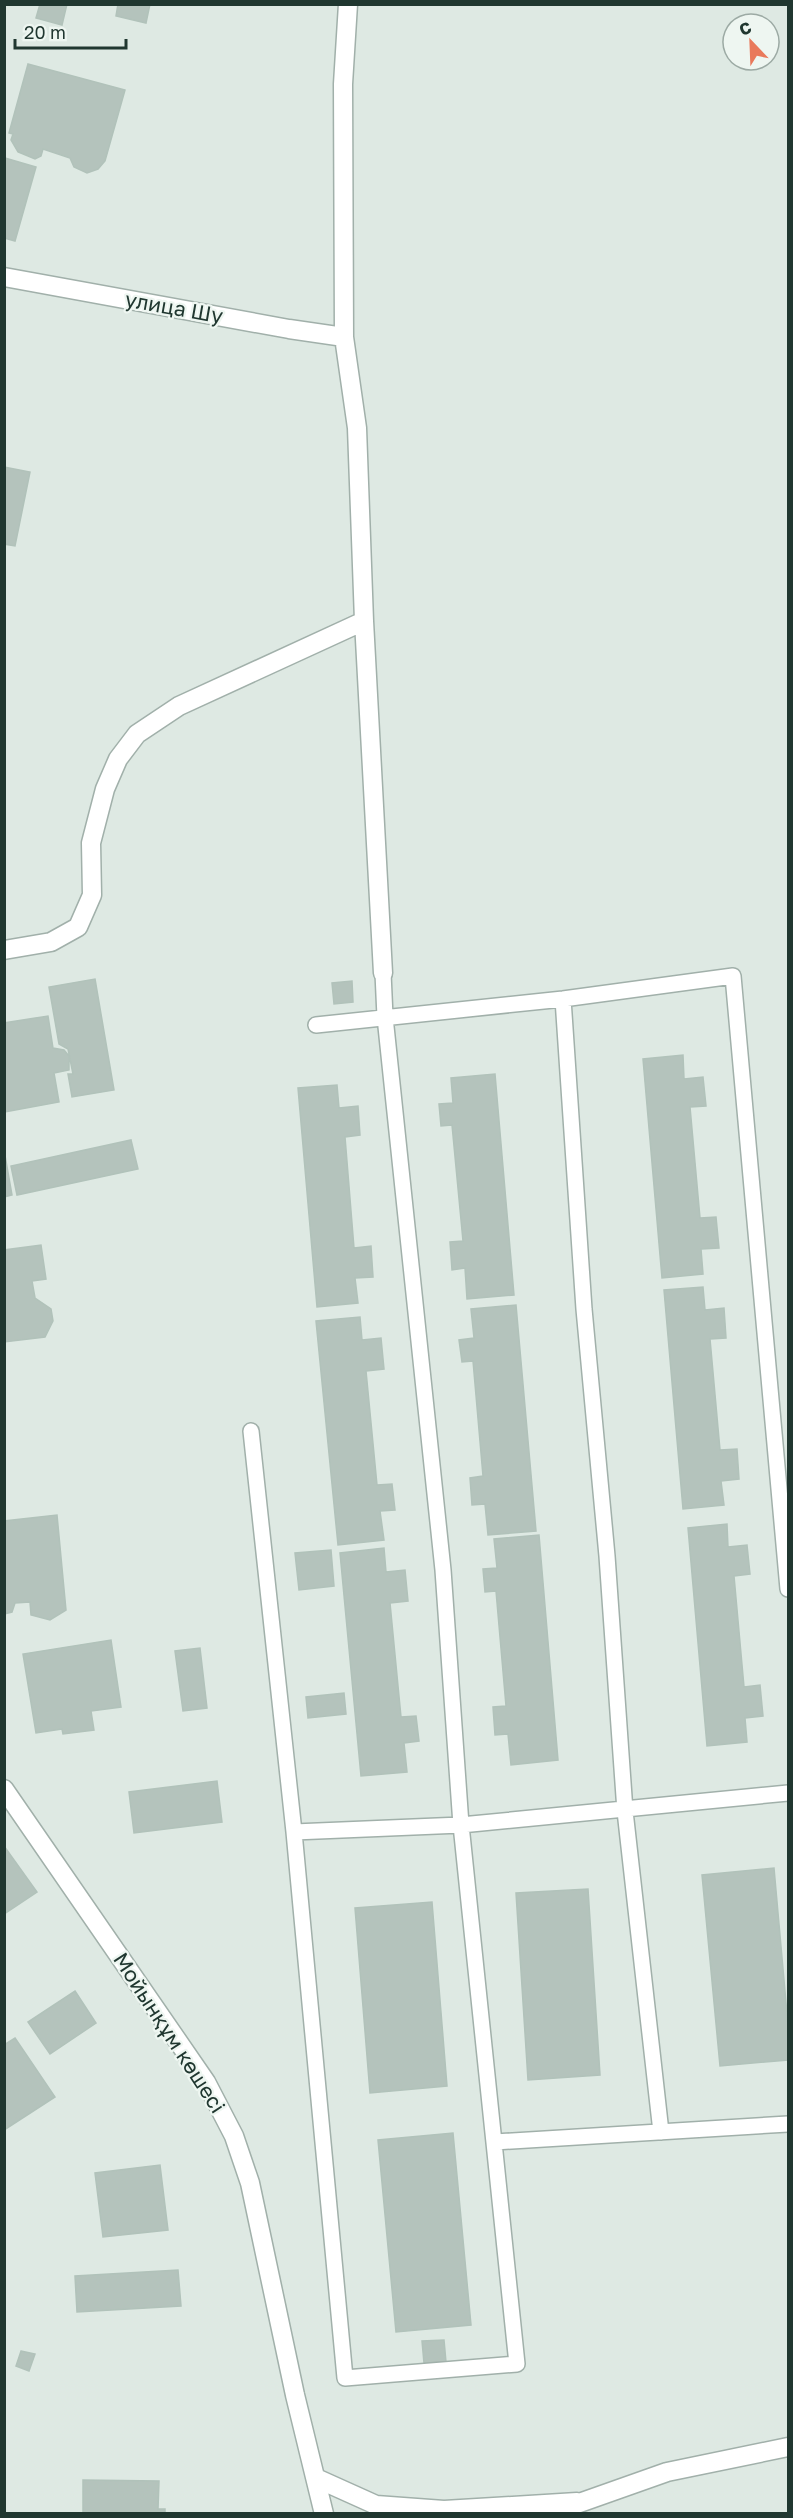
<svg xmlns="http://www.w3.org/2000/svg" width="793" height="2518" viewBox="0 0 793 2518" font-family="'Golos Text',sans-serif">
	<rect width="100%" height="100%" fill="#dee9e3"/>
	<!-- building -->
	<path fill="#b4c3bc" stroke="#b1c2ba" stroke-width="1.5" d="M40,4h27l-5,21 -26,-7z
		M118,4h32l-4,19 -30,-7z
		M28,64l97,26 -20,71 -7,8 -11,4 -13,-6 -4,-9 -27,-9 -2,7 -6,3 -17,-7 -7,-12 2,-6 -4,-1z
		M5,158l31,9 -21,74 -11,-3z
		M4,467l26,5 -15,74 -11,-2z
		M95,979l19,111 -42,7 -4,-23h5l-5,-25 -9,-5 -10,-57z
		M352,981l1,21 -19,2 -2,-21z
		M48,1016l5,32 11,2 5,6v14l-15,3 5,29 -55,10v-89z
		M683,1055l1,24 19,-2 3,29 -16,1 10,111 16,-1 3,31 -18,1 2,25 -41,4 -19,-219z
		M495,1074l19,221 -47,4 -2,-31 -13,2 -2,-28 13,-1 -11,-116 -11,1 -2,-22 14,-1 -2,-25z
		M337,1085l2,23 19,-2 2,29 -15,2 9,111 17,-2 2,31 -18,1 3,25 -41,4 -19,-219z
		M131,1140l7,29 -121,26 -6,-29z
		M4,1150l8,45 -8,2z
		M41,1245l5,34 -14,2 3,17 16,11 2,12 -8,16 -41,5v-92z
		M703,1287l2,23 19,-2 2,30 -16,1 10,111 17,-1 2,30 -18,2 3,24 -41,4 -19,-219z
		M516,1305l20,226 -48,4 -3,-31 -13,1 -2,-27 13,-2 -10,-115 -11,1 -3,-22 15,-2 -3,-29z
		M360,1317l2,23 19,-2 3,31 -18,2 11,114 15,-1 3,26 -15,1 4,29 -46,5 -22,-224z
		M57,1515l9,95 -16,10 -19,-5 -1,-13 -15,1 -3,9 -8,2v-93z
		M727,1524l1,23 19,-2 3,29 -16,2 10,111 16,-2 3,31 -18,2 2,24 -40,4 -19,-218z
		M539,1535l19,225 -47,5 -3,-31 -13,1 -2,-28 13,-1 -10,-115 -11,1 -2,-23 14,-1 -3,-29z
		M384,1548l2,24 19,-2 3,31 -18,2 11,114 15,-1 3,25 -15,2 3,29 -46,4 -21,-223z
		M331,1550l3,36 -35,4 -4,-37z
		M111,1640l10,67 -30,4 3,19 -31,4 -1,-5 -26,4 -13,-79z
		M200,1648l7,60 -24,3 -8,-60z
		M344,1693l2,21 -38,4 -2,-21z
		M217,1781l5,41 -88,11 -5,-41z
		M4,1846l33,46 -33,22z
		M774,1868l14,157v35l-68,6 -18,-191z
		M588,1889l12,186 -72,5 -12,-187z
		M432,1902l15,184 -77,7 -15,-185z
		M75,1991l21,32 -46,31 -22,-32z
		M15,2038l40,59 -51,33v-85z
		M453,2133l18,192 -75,7 -18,-192z
		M160,2165l8,65 -65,7 -8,-64z
		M178,2270l3,36 -104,6 -2,-36z
		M444,2340l2,22 -22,1 -2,-22z
		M21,2351l14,3 -6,17 -13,-5z
		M83,2480l76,1 -1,28h7v5h-82z"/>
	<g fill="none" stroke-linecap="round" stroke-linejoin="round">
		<!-- lane casing -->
		<g stroke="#a1b0aa" stroke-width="18">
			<path id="lane" d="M563,999l21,310 23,247 18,255 36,321
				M316,1025l247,-26 170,-23 55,613
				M251,1431l43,401 51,546 172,-14 -56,-539 -18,-255 -58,-553 -2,-44
				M294,1832l167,-7 327,-32
				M495,2142l293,-18"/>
		</g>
		<!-- street casing -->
		<g stroke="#a1b0aa" stroke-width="21">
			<path id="street" d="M348,4l-5,80 1,253 13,91 7,193 19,352
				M4,277l285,52 55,8
				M4,950l47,-8 27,-15 14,-32 -1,-52 14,-54 13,-30 19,-25 42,-28 185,-85
				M4,1789l202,293 28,54 16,47 45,212 29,119
				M316,2478l60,27 68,5 133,-8
				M568,2507l99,-35 121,-25"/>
		</g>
		<!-- lane -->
		<use href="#lane" stroke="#fff" stroke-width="15"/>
		<!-- street -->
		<use href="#street" stroke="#fff" stroke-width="18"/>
	</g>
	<g text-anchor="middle" stroke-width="4.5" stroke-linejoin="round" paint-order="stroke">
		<!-- street labels -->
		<g font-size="21" fill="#203730" stroke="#eef6f1">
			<text transform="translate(174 308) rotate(10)" y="7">улица Шу</text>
			<text transform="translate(169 2033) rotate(57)" y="7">Мойынқұм көшесі</text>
		</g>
	</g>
	<!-- border -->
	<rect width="793" height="2518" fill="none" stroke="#203730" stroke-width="12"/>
	<!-- north arrow -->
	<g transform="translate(751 42) rotate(337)"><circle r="28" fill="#eef6f1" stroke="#9caaa4" stroke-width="1.5"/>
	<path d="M0-4.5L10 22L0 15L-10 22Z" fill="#e9795b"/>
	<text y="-9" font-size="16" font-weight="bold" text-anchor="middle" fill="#203730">С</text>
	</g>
	<!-- scale -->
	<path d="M15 39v9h111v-9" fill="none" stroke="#203730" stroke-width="3"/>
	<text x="24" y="39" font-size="18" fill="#203730" stroke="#eef6f1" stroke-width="4.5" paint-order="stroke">20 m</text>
</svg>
